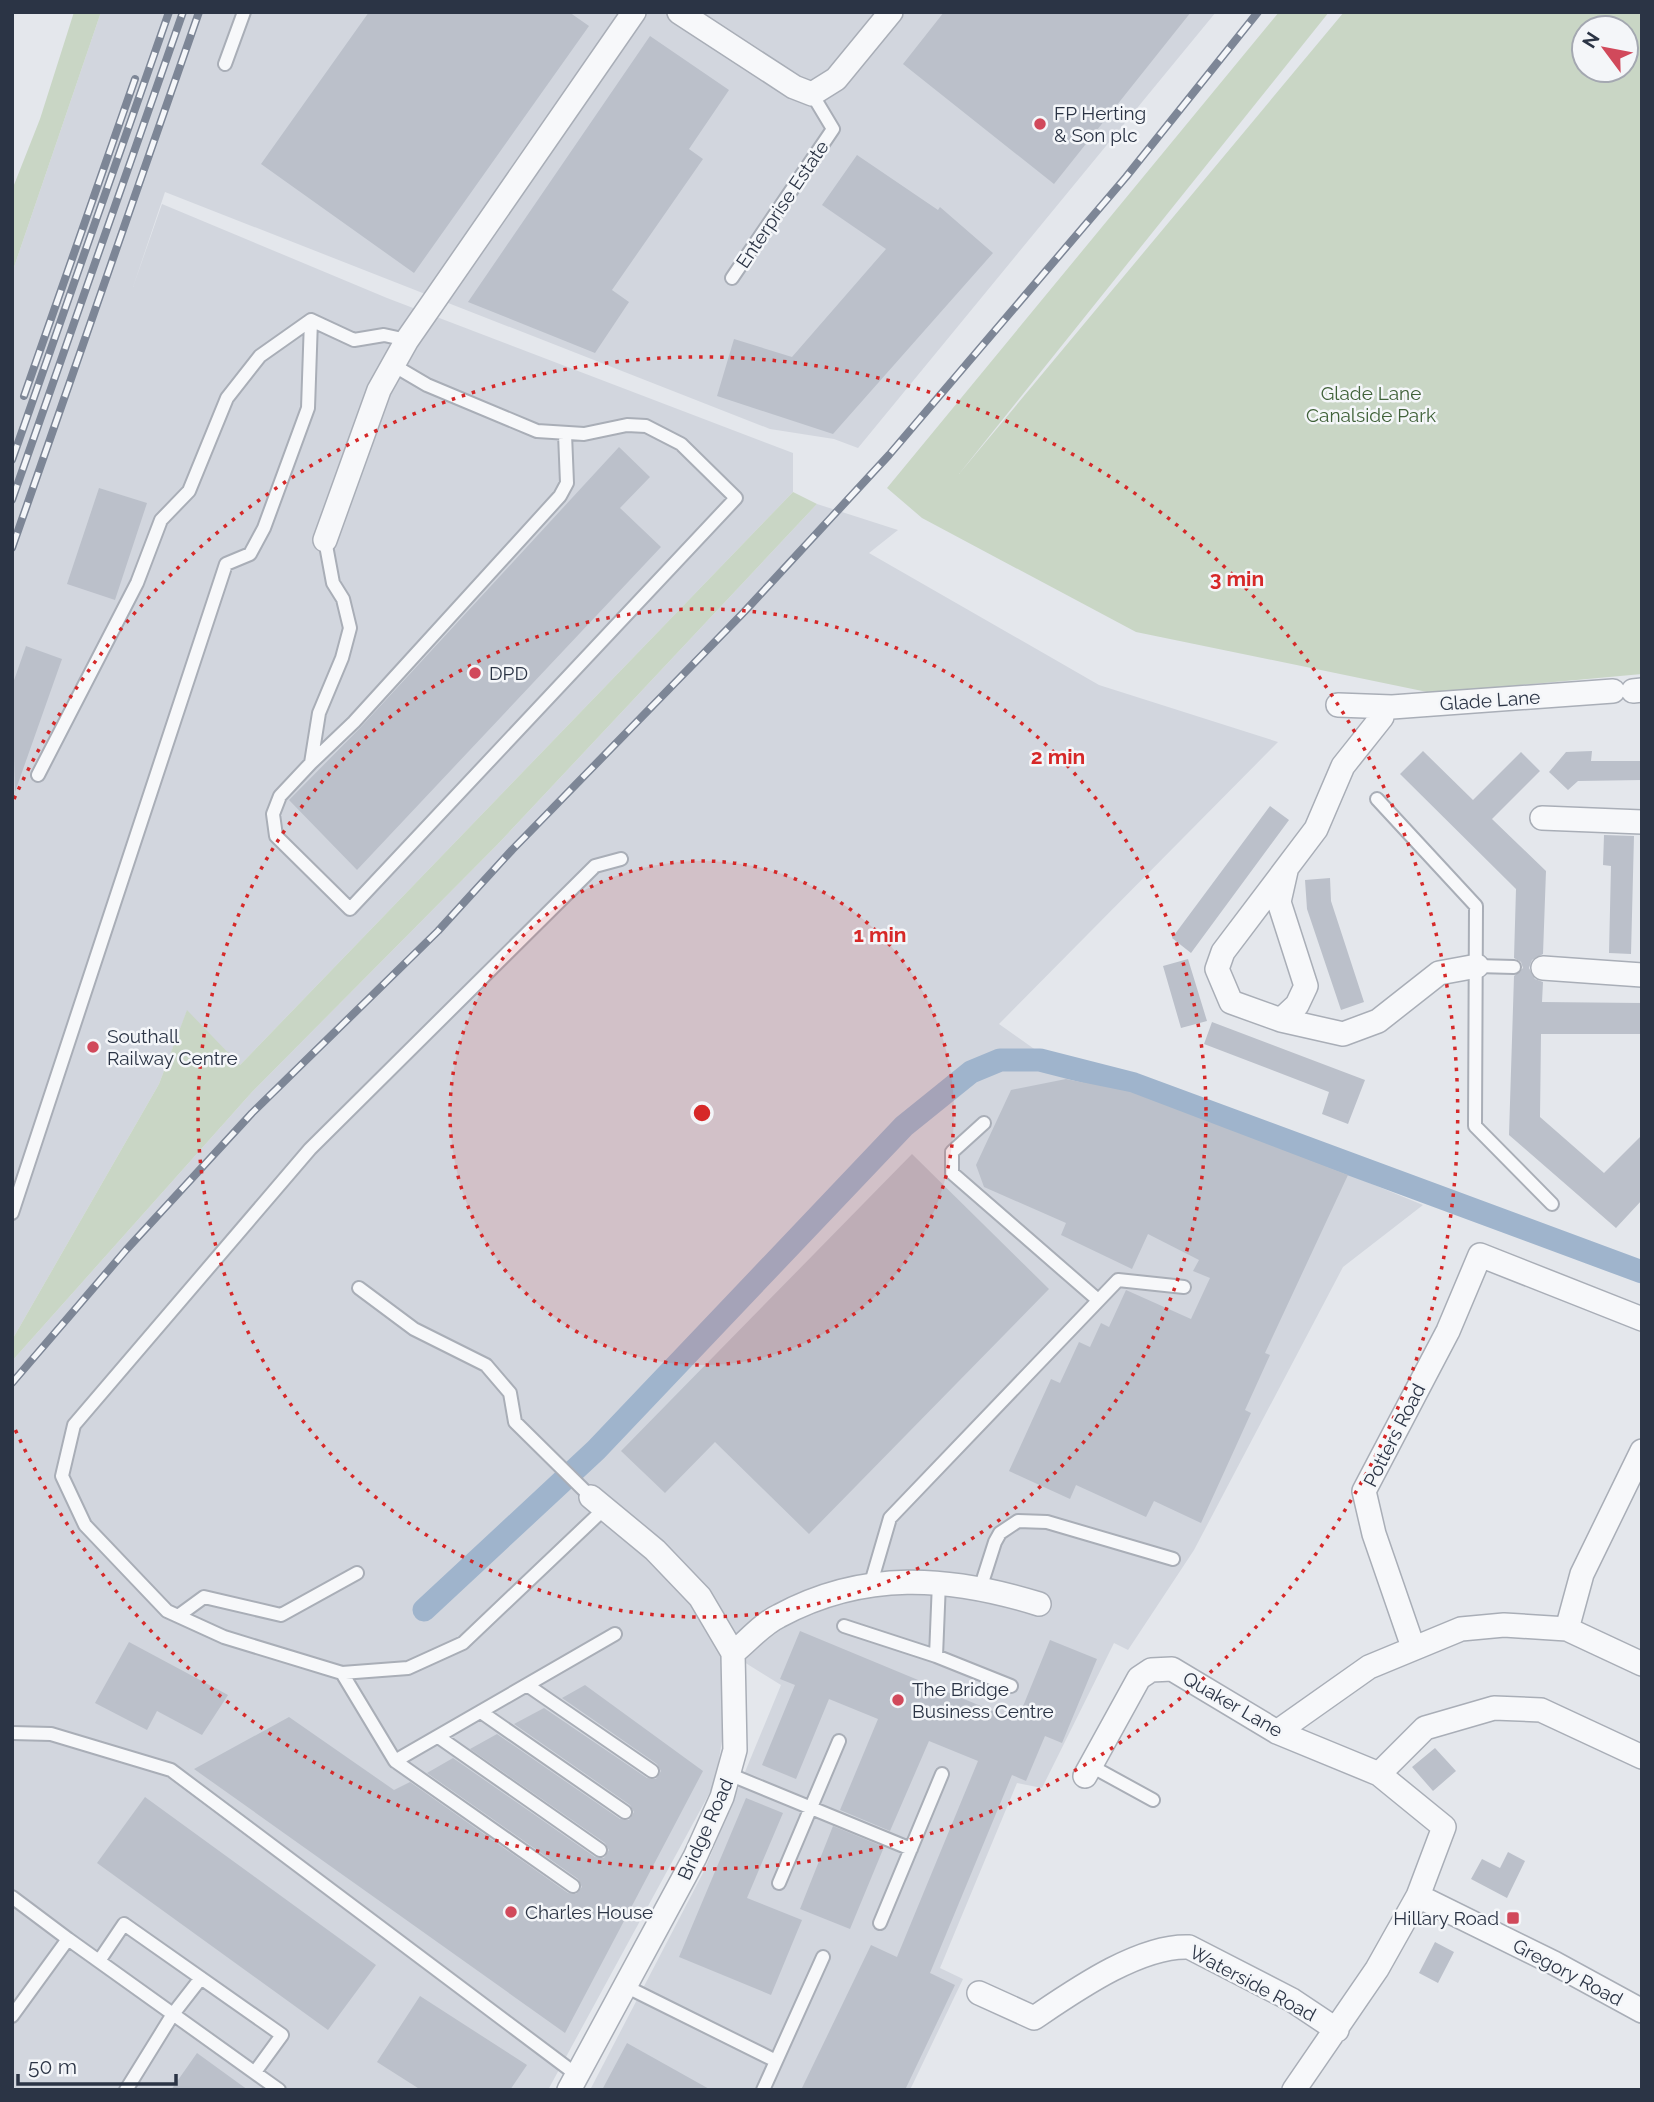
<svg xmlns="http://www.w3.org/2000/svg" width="1654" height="2102" viewBox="0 0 1654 2102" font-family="Raleway,sans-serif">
	<rect width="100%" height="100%" fill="#e4e7ec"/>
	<!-- built -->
	<path fill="#d2d6de" d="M101,12h1115l-358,436 -24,-9 -64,-10 -605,-237 -32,95 29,-83 225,94 406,155v39l-553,573 -53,-54 -28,73 -147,256v-1067z
		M817,504l81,26 -29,23 230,132 179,57 -279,282 69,49 78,18 277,114 -80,62 -149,283 -66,100 -14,-7 -72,145 -25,-5 -77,185 23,11 -53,111h-320l114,-219 77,-186 -45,-28 -21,126 -167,307h-536v-729l240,-269 245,-247z"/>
	<!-- green -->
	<path fill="#c9d6c5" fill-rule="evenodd" d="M74,12h27l-89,261v-83l28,-71z
		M1279,12h50l-370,462 385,-462h298v662l-210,19 -296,-61 -214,-114 -35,-30zM1584,28h42v42h-42z
		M793,492l24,12 -320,341 -245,247 -240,269v-21l147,-256 28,-74 53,55z"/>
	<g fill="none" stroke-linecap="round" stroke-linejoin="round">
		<!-- canal -->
		<path stroke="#9fb4cc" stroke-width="23" d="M424,1610l172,-160 308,-324 67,-54 29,-12h40l94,24 508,188"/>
	</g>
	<!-- building -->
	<path fill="#bbc0ca" d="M369,12h200l20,14 -175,247 -153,-109z
		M944,12h247l-137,172 -151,-120z
		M650,36l79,54 -40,59 14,10 -91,131 17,12 -34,51 -127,-51z
		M857,155l81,55 2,-3 53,46 -160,181 -116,-38 17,-57 58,18 94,-108 -64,-44z
		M619,447l31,30 -30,31 41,39 -304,323 -68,-70 71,-72z
		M99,488l48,15 -32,97 -48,-16z
		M26,646l36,13 -47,133 -3,-106z
		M1423,751l50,49 48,-48 19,19 -48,48 54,52 -3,83 -11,6 -3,8 6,11 8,3 -1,20 100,1v31h-101l-1,83 64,56 38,-38v65l-26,28 -107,-93 5,-159 9,-8 -2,-6 -7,-4 2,-69 -116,-115z
		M1592,751l-1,10h51v19l-64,1 -10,9 -19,-18 17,-20z
		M1270,806l19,14 -98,133 -19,-15z
		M1604,835l30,1 -3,118 -22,-1 2,-87 -8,-1z
		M1330,878l1,23 33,101 -23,8 -34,-101 -2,-29z
		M1188,959l19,62 -26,7 -18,-62z
		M1212,1022l153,58 -17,44 -26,-10 7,-22 -125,-48z
		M1066,1079l64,13 218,83 -83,178 5,2 -25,55 6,3 -50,110 -47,-22 -8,16 -70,-32 -6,14 -61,-28 42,-92 9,4 19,-41 11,5 11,-24 8,4 17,-37 65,29 19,-41 -17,-7 6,-11 -51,-26 -16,35 -71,-34 5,-12 -82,-36 -8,-22 35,-75z
		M912,1154l137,135 -240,245 -94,-92 -50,51 -44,-42z
		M800,1631l217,90 33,-81 47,19 -35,84 -17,-7 -19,45 -14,-6 -82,198 25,12 -50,105h-104l70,-145 26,12 81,-196 -49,-20 -39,90 -50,-21 38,-91 -49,-20 -33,80 -34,-14 33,-80 -15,-6z
		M129,1642l99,53 -26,40 -45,-24 -10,19 -52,-27z
		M585,1685l118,86 -138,262 -371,-264 95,-52 105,73 16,-8 158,111 8,1 6,-7 -4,-8 -151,-106 26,-15 142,99 9,1 5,-8 -4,-7 -135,-94 27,-15 123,85 9,1 5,-8 -4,-7 -116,-81 30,-16 103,70 9,1 5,-8 -4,-7 -95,-66z
		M1435,1748l21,23 -23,20 -21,-24z
		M145,1797l231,168 -48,65 -231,-167z
		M746,1798l37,15 -36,85 55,22 -31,75 -92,-38z
		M833,1826l51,21 -34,82 -50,-20z
		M1508,1852l17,9 -18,37 -36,-19 11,-20 18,9z
		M1435,1942l19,10 -16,31 -19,-10z
		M420,1996l107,69 -17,25h-89l-44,-28z
		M627,2043l84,47h-109z
		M197,2053l51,37h-77z"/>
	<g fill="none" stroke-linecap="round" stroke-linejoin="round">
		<!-- service casing -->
		<g stroke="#a9aeb7" stroke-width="16">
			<path id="service" d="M225,64l19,-52
				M732,278l101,-149 -21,-35
				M325,540l8,43 10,16 7,29 -8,30 -23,55 -8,50 -31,33 -7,18 3,22 74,73 386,-411 -55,-54 -35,-18 -19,-1 -43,9 -47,-3 -110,-46 -34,-20
				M311,763l43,-41 206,-226 7,-13 -2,-49
				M38,775l99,-192 24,-63 28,-29 38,-93 33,-42 51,-36
				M1377,799l99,107 -1,220 77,78
				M1477,966l37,1
				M984,1123l-32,29v21l146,127
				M12,1213l214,-649 24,-10 14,-26 44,-120 3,-88 43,20 30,-5 23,5
				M359,1288l55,41 72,36 24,28 5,29 76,75
				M604,1509l-141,134 -55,25 -66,5 -118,-36 -57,-26 -82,-86 -23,-49 12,-51 236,-276 285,-283 26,-7
				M939,1582l-3,74 75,30
				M871,1583l19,-65 228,-238 66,7
				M980,1589l15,-47 5,-9 18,-12 29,1 126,37
				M178,1616l26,-19 77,18 76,-42
				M844,1626l92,30
				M342,1673l53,88 220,-127
				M527,1685l125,86
				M481,1712l144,100
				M12,1733l39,1 120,36 406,305
				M440,1738l160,112
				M395,1761l178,125
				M1091,1766l62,34
				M731,1775l180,74
				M779,1883l60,-142
				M12,1897l56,42
				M880,1923l62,-149
				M99,1961l25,-37 158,111 -27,37
				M625,1986l151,75
				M12,2016l56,-77 211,151
				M126,2090l47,-76 28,-36
				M763,2090l60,-133"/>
		</g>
		<!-- minor casing -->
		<g stroke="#a9aeb7" stroke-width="26">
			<path id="minor" d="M679,12l115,75 18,7 24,-15 55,-67
				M325,540l54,-150 28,-50 227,-328
				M1633,691l9,-1
				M1338,705l54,2 221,-16
				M1542,818l100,4
				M1286,871l-7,31 27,84 -9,19 -16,15 -50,-18 -14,-33 6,-17 93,-123 27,-63 39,-49 1,-10
				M1543,968l99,7
				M1281,1020l62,14 35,-13 61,-48 38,-7
				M1567,1629l15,-55 60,-123
				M1413,1647l-39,-113 -10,-43 84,-160 32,-76 162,64
				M733,1653c15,-12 29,-29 46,-37 85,-46 170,-40 260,-12
				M1277,1732l92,-65 92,-38 43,-4 63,4 75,35
				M1379,1774l46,-46 69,-20 47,2 101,47
				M1085,1776l54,-98 12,-8 21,-1 105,63 102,42 65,53 -26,69 -41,73 -83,121
				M1418,1896l136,67 88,48
				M979,1993l55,25c40,-27 105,-73 155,-71l103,53 45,30
				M569,2090l126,-233 27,-60 13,-47 -2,-97 -33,-56 -45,-47 -64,-53"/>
		</g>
		<!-- service -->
		<use href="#service" stroke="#f7f8fa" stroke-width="12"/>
		<!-- minor -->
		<use href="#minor" stroke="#f7f8fa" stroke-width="23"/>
		<!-- rail casing -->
		<g stroke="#7d8696" stroke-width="8">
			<path id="rail" d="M24,396l111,-317
				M12,460l157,-448
				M12,500l171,-488
				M12,548l187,-536
				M12,1383l114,-133 126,-137 186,-182 74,-81 232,-238 145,-157 237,-278 132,-165"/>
		</g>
		<!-- rail -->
		<use href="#rail" stroke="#f4f6f9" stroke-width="5" stroke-dasharray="16" stroke-linecap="butt"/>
	</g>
	<!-- distance rings -->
	<circle cx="702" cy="1113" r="252" fill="#d62828" fill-opacity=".12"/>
	<g fill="none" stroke="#d62828" stroke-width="3.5" stroke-dasharray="3.5 7">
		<circle cx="702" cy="1113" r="252"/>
		<circle cx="702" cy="1113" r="504"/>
		<path d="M14 799A756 756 0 1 1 14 1427"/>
	</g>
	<!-- markers -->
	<g fill="#d1495b" stroke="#f4f6f9" stroke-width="2.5">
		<circle cx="1040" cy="124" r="7"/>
		<circle cx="475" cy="673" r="7"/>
		<circle cx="93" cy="1047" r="7"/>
		<circle cx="898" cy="1700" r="7"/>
		<circle cx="511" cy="1912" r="7"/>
		<rect x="1506" y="1911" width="14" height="14" rx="3.5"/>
	</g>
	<g text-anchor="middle" stroke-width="5" stroke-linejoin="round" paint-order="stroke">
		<!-- poi labels -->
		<g font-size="19" fill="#2b3445" stroke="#f4f6f9" text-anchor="start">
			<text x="1054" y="120">FP Herting<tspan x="1054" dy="22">&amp; Son plc</tspan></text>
			<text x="489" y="680">DPD</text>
			<text x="107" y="1043">Southall<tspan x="107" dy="22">Railway Centre</tspan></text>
			<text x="912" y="1696">The Bridge<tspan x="912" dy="22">Business Centre</tspan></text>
			<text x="525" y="1919">Charles House</text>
			<text x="1499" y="1925" text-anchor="end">Hillary Road</text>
		</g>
		<!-- street labels -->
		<g font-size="19" fill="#2b3445" stroke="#f4f6f9">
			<text transform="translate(782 204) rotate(-56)" y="7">Enterprise Estate</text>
			<text transform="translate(1490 700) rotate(-4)" y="7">Glade Lane</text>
			<text transform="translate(1394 1435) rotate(-63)" y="7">Potters Road</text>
			<text transform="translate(1233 1704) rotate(30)" y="7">Quaker Lane</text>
			<text transform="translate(705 1829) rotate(-66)" y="7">Bridge Road</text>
			<text transform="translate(1568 1972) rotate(28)" y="7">Gregory Road</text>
			<text transform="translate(1253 1983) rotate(28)" y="7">Waterside Road</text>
		</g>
		<!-- park labels -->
		<g font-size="19" fill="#3f6138" stroke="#f4f6f9">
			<text x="1371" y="400">Glade Lane<tspan x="1371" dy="22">Canalside Park</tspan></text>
		</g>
	</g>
	<circle cx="702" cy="1113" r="10" fill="#d62828" stroke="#f4f6f9" stroke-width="3.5"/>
	<g font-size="21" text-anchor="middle" font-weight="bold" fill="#d62828" stroke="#f4f6f9" stroke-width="5" stroke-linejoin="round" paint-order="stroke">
		<text x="1237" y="586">3 min</text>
		<text x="1058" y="764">2 min</text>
		<text x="880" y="942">1 min</text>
	</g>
	<!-- border -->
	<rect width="1654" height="2102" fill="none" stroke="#2b3445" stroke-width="28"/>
	<!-- north arrow -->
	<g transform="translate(1605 49) rotate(302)"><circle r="33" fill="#f4f6f9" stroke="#a4a8b1" stroke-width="2"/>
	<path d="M0-5L12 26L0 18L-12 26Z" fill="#d1495b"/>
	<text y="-10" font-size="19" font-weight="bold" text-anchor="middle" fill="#2b3445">N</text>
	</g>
	<!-- scale -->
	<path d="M18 2074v10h158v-10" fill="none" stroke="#2b3445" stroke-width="3.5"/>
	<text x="28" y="2074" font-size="21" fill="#2b3445" stroke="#f4f6f9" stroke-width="5" paint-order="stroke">50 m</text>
</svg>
